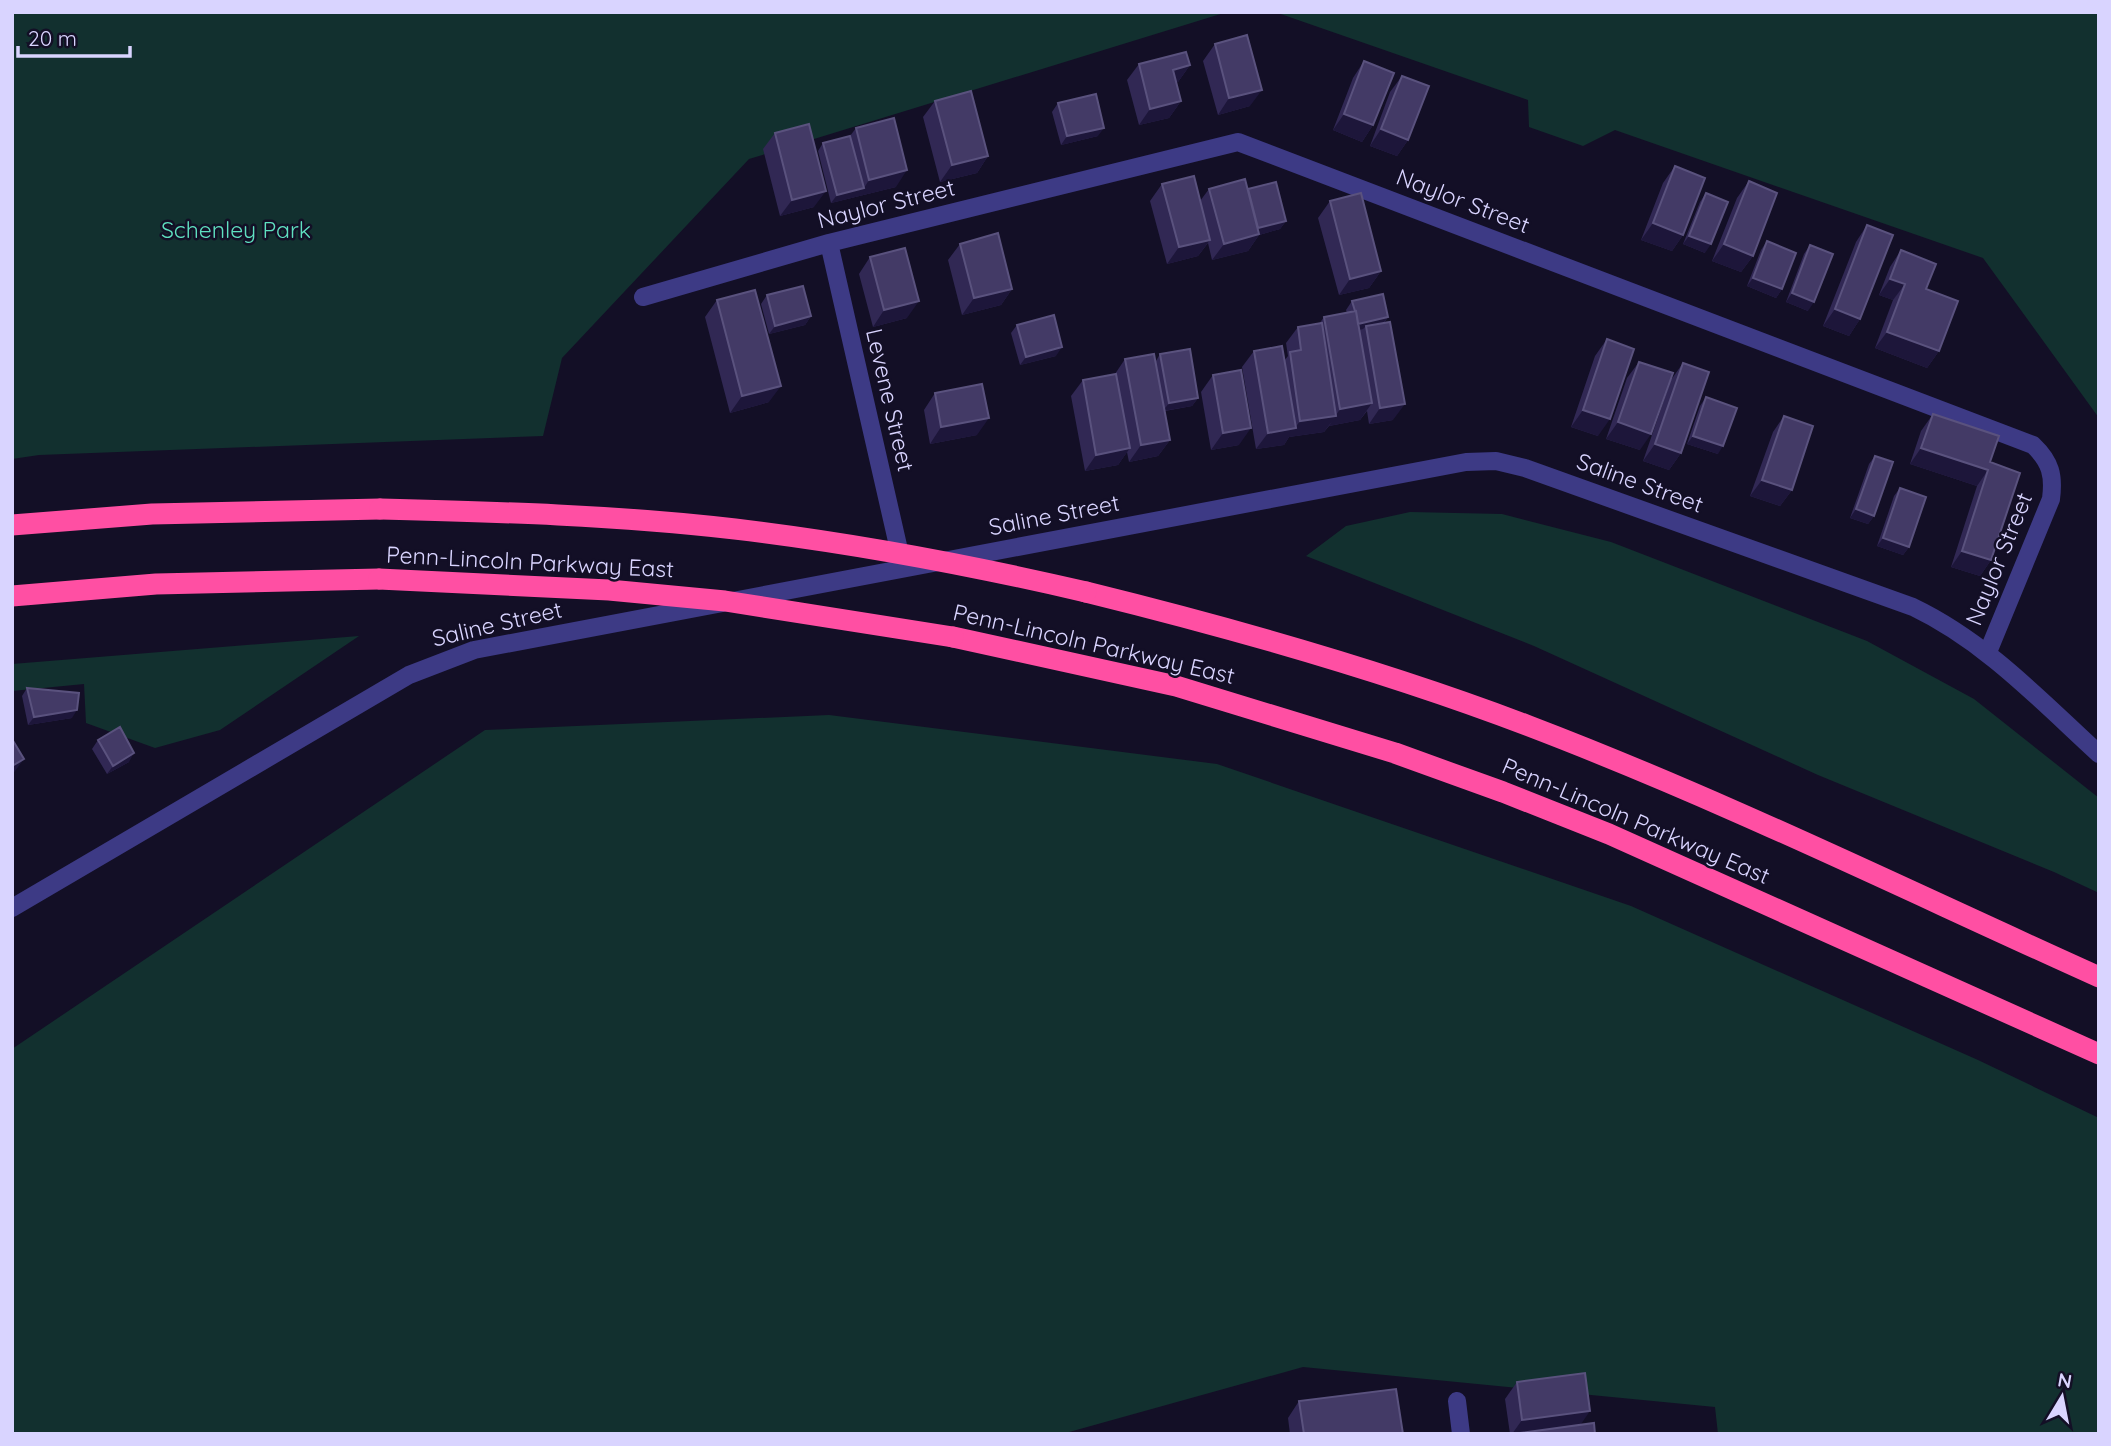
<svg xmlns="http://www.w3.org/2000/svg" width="2111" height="1446" viewBox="0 0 2111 1446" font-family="Quicksand,sans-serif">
	<rect width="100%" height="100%" fill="#130f26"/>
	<!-- green -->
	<path fill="#12302f" d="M12,12h1215l-478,147 -187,199 -19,78 -504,19 -27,4z
		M1275,12h824v406l-116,-160 -368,-128 -32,16 -54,-19 -1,-27z
		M1410,512l92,2 109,28 256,99 107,58 125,99v95l-45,-21 -236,-97 -284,-129 -228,-90 40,-30z
		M359,636l-139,94 -65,18 -69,-25 -2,-39 -72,7v-27z
		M829,715l388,49 414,142 347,154 121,58v316h-381l-3,-27 -412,-40 -241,67h-1050v-385l473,-319z"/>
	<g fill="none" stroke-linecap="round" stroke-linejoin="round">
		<!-- minor -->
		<path stroke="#3d3a85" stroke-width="18" d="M829,243l73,320
			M643,297l186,-54 409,-101 795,303c18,17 21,31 18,54l-63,153
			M12,908l397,-233 65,-25 992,-188 30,-1 29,7 388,139c73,35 127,93 186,147
			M1457,1401l4,33"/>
		<!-- highway -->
		<path stroke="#ff4fa3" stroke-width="21" d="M12,525l140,-11 228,-5
			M1086,592c150,37 299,79 443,134 194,74 381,166 570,251
			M12,596l144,-12 223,-5
			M953,637l223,49 219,67 108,39 106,42 490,220"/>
		<!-- highway-bridge -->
		<path stroke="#ff4fa3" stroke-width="21" d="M380,509c118,3 237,6 355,20 118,14 235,36 351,63
			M379,579l230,11 116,11 228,36"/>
	</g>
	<!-- wall -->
	<path fill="#312854" d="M1215,44l35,62 -32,9 -15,-54z
		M1364,61l9,64 -11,17 -29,-12 20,-52z
		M1139,64l51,1 -12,17h-2l5,19 -12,17 -30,7 -12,-45z
		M1402,76l6,64 -11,16 -27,-10 20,-54z
		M935,101l53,55 -11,17 -37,9 -17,-65z
		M1058,103l40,33 -37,9 -9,-33z
		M856,128l40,59 -65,16 -13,-52 5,-8 27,-7z
		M775,133l39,74 -34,9 -17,-67z
		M1675,166l8,69 -11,16 -31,-11 22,-57z
		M1749,181l4,75 -12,16 -29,-11 25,-63z
		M1162,184l38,17 9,-12h39l38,32 -6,8 -21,6 -11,16 -36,9 -4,-17 -10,13 -31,8 -17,-63z
		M1706,193l-1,60 -22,-9 17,-42z
		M1330,201l51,70 -12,17 -30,7 -21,-77z
		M1867,225l-7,94 -11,17 -26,-10 33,-84z
		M1767,241l15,48 -6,9 -29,-12 14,-36z
		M960,244l52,45 -11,16 -39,10 -14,-55z
		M1810,245l-2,66 -22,-9 18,-48z
		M1901,250l25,39 13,62 -12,17 -52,-20 18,-48 -14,-5 11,-28z
		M870,257l37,61 -34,9 -14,-53z
		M767,295l44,21 -6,9 -36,9 -8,-30z
		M717,300l52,102 -39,11 -25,-96z
		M1352,301l36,16 -4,6 9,97 -24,4 -2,-13 -7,9 -31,6 -5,6 -35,5 -5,8 -28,4 -14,-82 12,-16 30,10 4,-5 -2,-13 12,-16 21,-3 5,-7 23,-4 -1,-3z
		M1017,325l39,31 -36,9 -9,-32z
		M1607,339l-9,97 -27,-9 24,-71z
		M1160,354l38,44 -6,8 -27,5 5,29 -12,16 -29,6 -2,-10 -9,13 -33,6 -14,-75 12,-16 32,-6 10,-15 31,2z
		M1639,362l1,88 -34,-11 21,-61z
		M1683,363l-2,90 -12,17 -26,-9 28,-81z
		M1213,375l26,70 -28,5 -10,-58z
		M935,393l42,42 -47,9 -6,-34z
		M1706,397l12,57 -31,-10 13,-38z
		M1933,414l57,48 1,98 -11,16 -29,-9 26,-81 -67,-22 11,-33z
		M1784,416l8,74 -12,16 -30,-10 23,-64z
		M1875,456l-1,60 -6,8 -18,-6 19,-54z
		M1900,488l9,59 -6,8 -26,-9 17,-50z
		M27,688l45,30 -44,7 -6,-29z
		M98,740l31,22 -22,12 -15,-25z
		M1517,1382l63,43 15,9h-85l-5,-35z
		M1299,1401l104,33h-113l-2,-16z"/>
	<!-- shaded-wall -->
	<path fill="#1d163a" d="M1190,65l-12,17 -17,4 12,-16z
		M1262,90l-12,16 -32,9 11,-17z
		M1181,101l-12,17 -30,7 11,-16z
		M1344,114l29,11 -11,17 -29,-12z
		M1104,128l-6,8 -37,9 6,-9z
		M1381,129l27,11 -11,16 -27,-10z
		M988,156l-11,17 -37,9 12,-17z
		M907,170l-11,17 -65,16 6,-8 27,-7 5,-8z
		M826,191l-12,16 -34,9 12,-16z
		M1286,221l-6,8 -21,6 -11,16 -36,9 12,-16 31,-15z
		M1653,223l30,12 -11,16 -31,-11z
		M1689,236l22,8 -6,9 -22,-9z
		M1210,240l-12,16 -31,8 12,-17z
		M1724,244l29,12 -12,16 -29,-11z
		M1381,271l-12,17 -30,7 11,-16z
		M1753,278l29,11 -6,9 -29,-12z
		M1890,279l15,5 -12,16 -14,-5z
		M1012,289l-11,16 -39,10 12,-17z
		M1792,293l22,9 -6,9 -22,-9z
		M919,301l-12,17 -34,9 11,-17z
		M1835,309l25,10 -11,17 -26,-10z
		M811,316l-6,9 -36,9 6,-8z
		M1388,317l-6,8 -16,1 -3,3 -11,3 5,-8z
		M1887,332l52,19 -12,17 -52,-20z
		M1062,347l-6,9 -36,9 6,-8z
		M781,386l-12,16 -39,11 12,-17z
		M1198,398l-6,8 -29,5 6,-8z
		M1372,403l-12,17 -31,6 11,-17z
		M1405,404l-12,16 -24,4 11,-16z
		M1583,410l27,9 -12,17 -27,-9z
		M1336,416l-12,16 -35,5 -5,8 -28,4 12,-16 27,-5 5,-7z
		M989,418l-12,17 -47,9 11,-17z
		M1618,422l33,12 -11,16 -34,-11z
		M1251,428l-12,17 -28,5 12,-17z
		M1693,436l30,10 -5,8 -31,-10z
		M1170,440l-12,16 -29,6 12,-17z
		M1655,444l26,9 -12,17 -26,-9z
		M1130,448l-12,17 -33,6 11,-16z
		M1921,448l67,22 -11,16 -67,-22z
		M1762,480l30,10 -12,16 -30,-10z
		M1856,509l18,7 -6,8 -18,-6z
		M1883,538l26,9 -6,8 -26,-9z
		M1962,551l29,9 -11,16 -29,-9z
		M77,710l-5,8 -44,7 6,-8z
		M134,753l-5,9 -22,12 6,-8z
		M24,759l-12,16v-9z
		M1590,1411l-11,16 -67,7 10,-14z"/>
	<!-- building -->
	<path fill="#433a66" stroke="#5a527e" stroke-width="2" d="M1247,35l15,55 -33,8 -14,-54z
		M1186,52l4,13 -17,5 8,31 -31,8 -11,-45z
		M1364,61l30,12 -21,52 -29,-11z
		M1402,76l27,10 -21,54 -27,-11z
		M971,91l17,65 -36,9 -17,-64z
		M1096,94l8,34 -37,8 -9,-33z
		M894,118l13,52 -38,10 -13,-52z
		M809,124l17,67 -34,9 -17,-67z
		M850,136l14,52 -27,7 -14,-52z
		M1675,166l30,12 -22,57 -30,-12z
		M1194,176l16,64 -31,7 -17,-63z
		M1245,179l14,55 -35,10 -15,-55z
		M1749,181l28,12 -24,63 -29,-12z
		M1276,182l10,39 -28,7 -10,-39z
		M1361,193l20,78 -31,8 -20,-78z
		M1706,193l22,9 -17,42 -22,-8z
		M1867,225l26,10 -33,84 -25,-10z
		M998,233l14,56 -38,9 -14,-54z
		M1767,241l29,12 -14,36 -29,-11z
		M1810,245l23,9 -19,48 -22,-9z
		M905,248l14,53 -35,9 -14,-53z
		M1901,250l35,14 -10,25 32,12 -19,50 -52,-19 18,-48 -15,-5z
		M803,286l8,30 -36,10 -8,-31z
		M755,290l26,96 -39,10 -25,-96z
		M1383,294l5,23 -30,7 -2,-13h-1l-3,-10z
		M1356,311l16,92 -32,6 -16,-92z
		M1054,315l8,32 -36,10 -9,-32z
		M1390,322l15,82 -25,4 -14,-82z
		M1322,323l14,93 -36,5 -10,-69 11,-2 -3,-23z
		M1607,339l27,10 -24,70 -27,-9z
		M1282,346l14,82 -28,5 -14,-82z
		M1190,349l8,49 -29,5 -9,-49z
		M1154,354l16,86 -29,5 -16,-86z
		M1639,362l34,11 -22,61 -33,-12z
		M1683,363l26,9 -28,81 -26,-9z
		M1241,370l10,58 -28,5 -10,-58z
		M1116,374l14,74 -34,7 -13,-75z
		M982,384l7,34 -48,9 -6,-34z
		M1706,397l31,11 -14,38 -30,-10z
		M1933,414l66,22 -9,26 30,11 -29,87 -29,-9 26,-81 -67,-22z
		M1784,416l29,10 -21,64 -30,-10z
		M1875,456l18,6 -19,54 -18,-7z
		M1900,488l26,9 -17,50 -26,-9z
		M27,688l52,5 -2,17 -43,7z
		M120,727l14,26 -21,13 -15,-26z
		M12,739l12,20 -12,7z
		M1585,1373l5,38 -68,9 -5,-38z
		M1396,1389l7,45h-99l-5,-33z
		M1594,1423l1,11 -75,-1z"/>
	<g text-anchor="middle" stroke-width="5" stroke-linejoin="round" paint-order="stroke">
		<!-- street labels -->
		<g font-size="23" fill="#d9d4ff" stroke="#130f26">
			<text transform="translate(1463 201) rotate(21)" y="8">Naylor Street</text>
			<text transform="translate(886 204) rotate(-14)" y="8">Naylor Street</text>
			<text transform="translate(890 400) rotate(77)" y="8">Levene Street</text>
			<text transform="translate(1640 483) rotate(20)" y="8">Saline Street</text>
			<text transform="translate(1054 515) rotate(-11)" y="8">Saline Street</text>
			<text transform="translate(1999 559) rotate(-68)" y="8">Naylor Street</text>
			<text transform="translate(530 562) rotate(3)" y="8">Penn-Lincoln Parkway East</text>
			<text transform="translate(497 624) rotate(-13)" y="8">Saline Street</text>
			<text transform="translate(1094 644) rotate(13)" y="8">Penn-Lincoln Parkway East</text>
			<text transform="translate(1636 821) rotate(23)" y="8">Penn-Lincoln Parkway East</text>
		</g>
		<!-- park labels -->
		<g font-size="23" fill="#5fe0c0" stroke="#130f26">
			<text x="236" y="238">Schenley Park</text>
		</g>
	</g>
	<!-- border -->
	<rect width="2111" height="1446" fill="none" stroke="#d9d4ff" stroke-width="28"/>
	<!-- north arrow -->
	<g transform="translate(2062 1397) rotate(10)" stroke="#130f26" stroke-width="5" paint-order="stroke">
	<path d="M0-5L12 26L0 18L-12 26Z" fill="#d9d4ff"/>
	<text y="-10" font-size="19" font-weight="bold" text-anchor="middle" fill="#d9d4ff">N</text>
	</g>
	<!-- scale -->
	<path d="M18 46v10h112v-10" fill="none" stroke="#d9d4ff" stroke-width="3.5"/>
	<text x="28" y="46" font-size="21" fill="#d9d4ff" stroke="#130f26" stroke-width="5" paint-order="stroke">20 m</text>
</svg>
